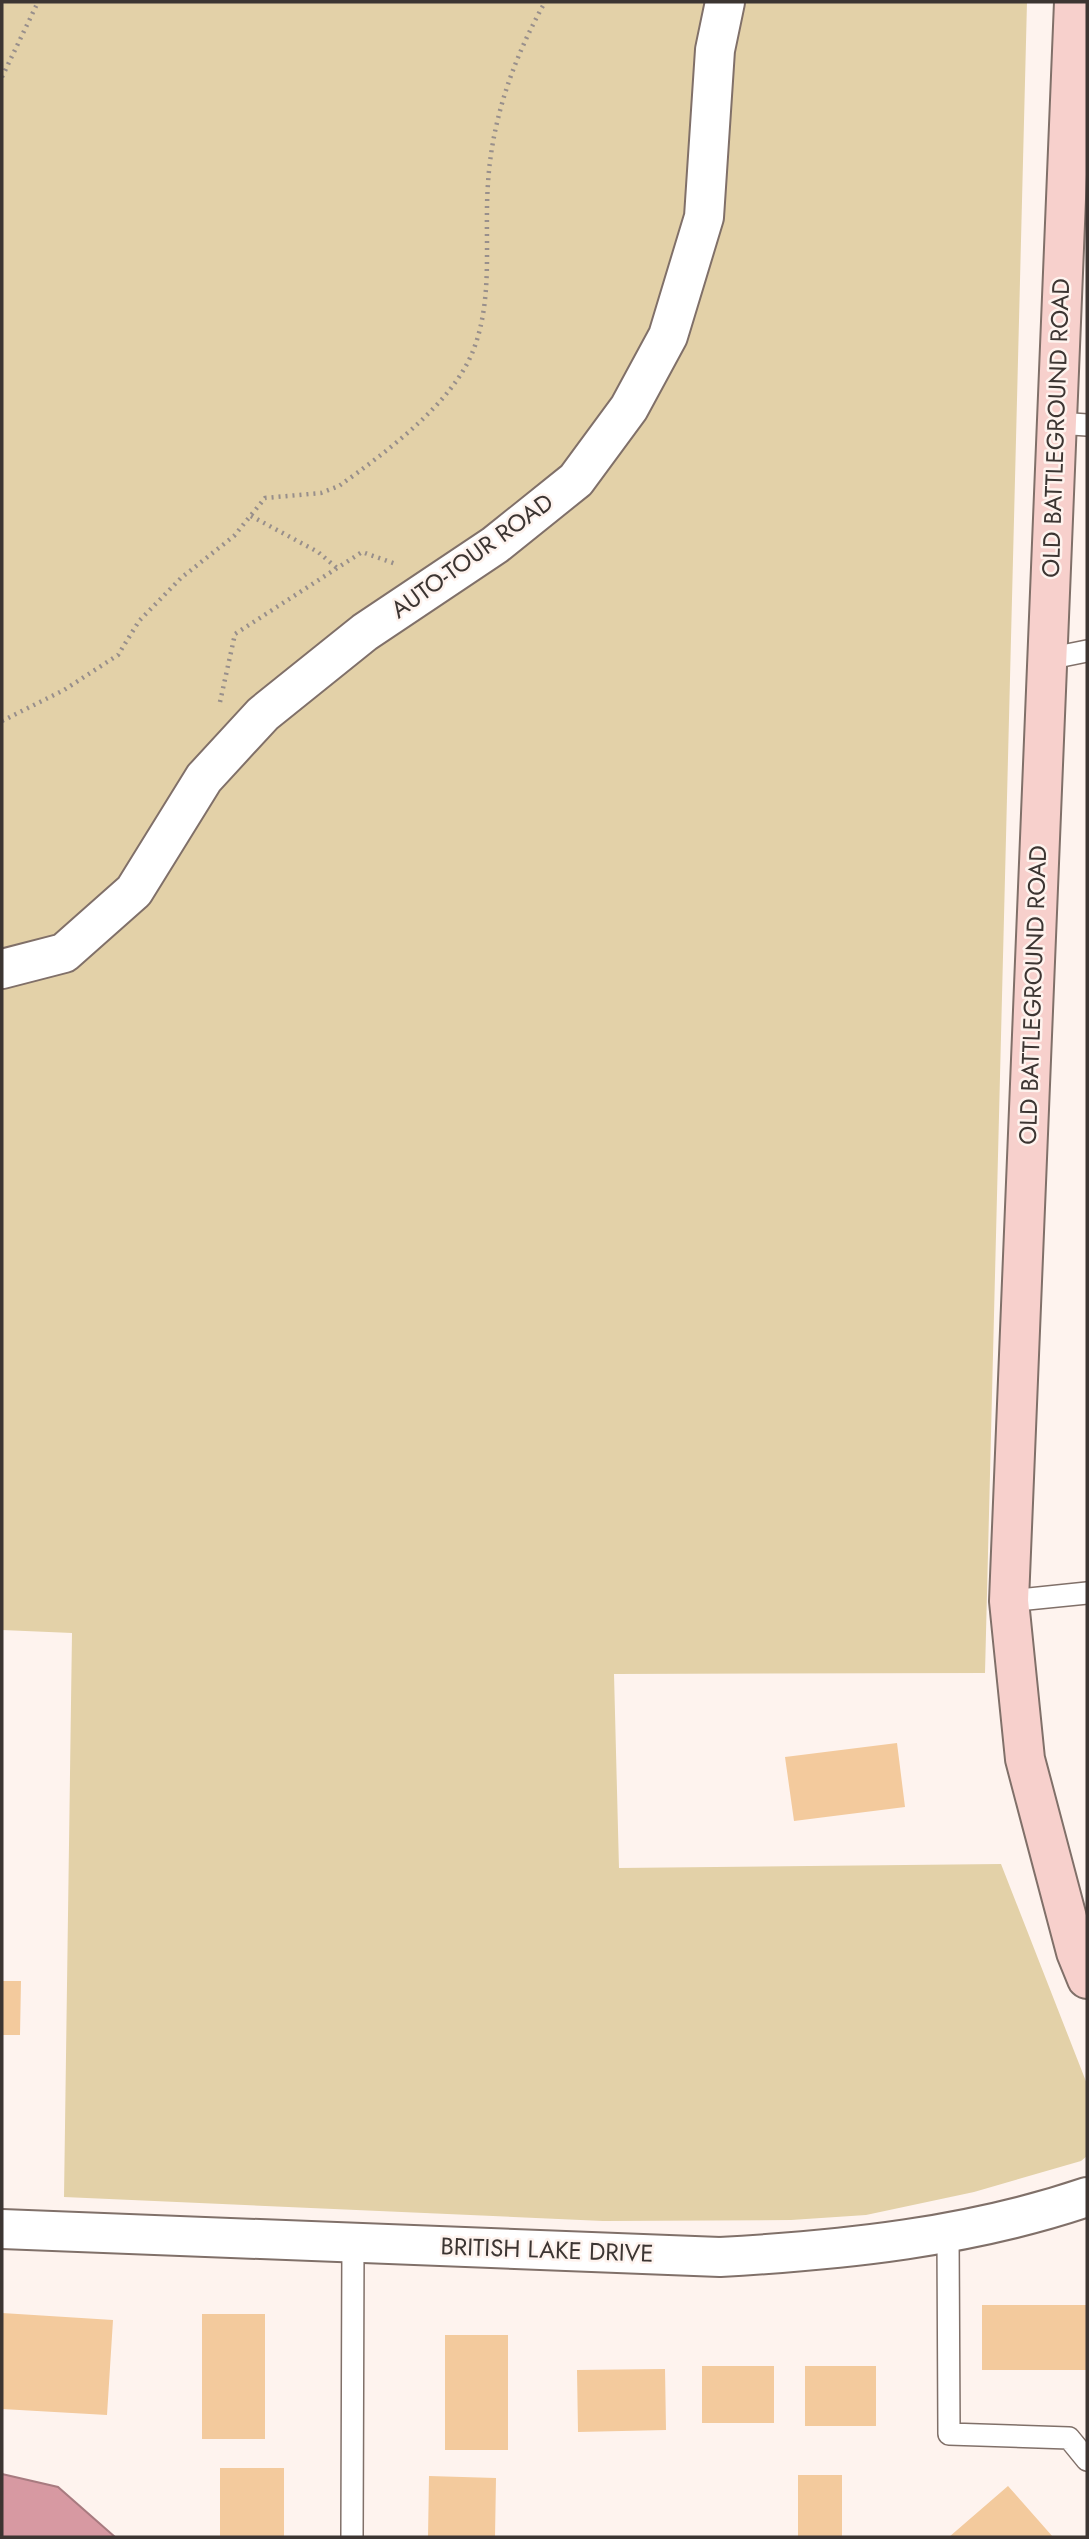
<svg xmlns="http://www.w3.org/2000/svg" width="1089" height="2539" viewBox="0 0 1089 2539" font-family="Jost,sans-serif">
	<rect width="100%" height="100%" fill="#fef3ee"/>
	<!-- green -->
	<path fill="#e3d1a8" d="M2,2h1025l-42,1671 -371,1 5,194 382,-4 86,220v72l-6,5 -107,31 -108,23 -75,5 -188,1 -539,-24 8,-564 -70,-3z"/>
	<!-- water -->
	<path fill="#d799a2" stroke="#a87b80" stroke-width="2" d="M2,2474l56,13 57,50h-113z"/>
	<!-- building -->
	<path fill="#f3ca9d" d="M897,1743l8,64 -111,14 -9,-64z
		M2,1981h19l-1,54h-18z
		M982,2305h105v65h-105z
		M2,2313l111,7 -6,95 -105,-6z
		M202,2314h63v125h-63z
		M445,2335h63v115h-63z
		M702,2366h72v57h-72z
		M805,2366h71v60h-71z
		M665,2369l1,61 -88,2 -1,-62z
		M220,2468h64v69h-64z
		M798,2475h44v62h-44z
		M429,2476l67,2 -1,59h-67z
		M1008,2486l45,51h-104z"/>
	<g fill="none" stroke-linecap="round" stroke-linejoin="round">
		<!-- lane casing -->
		<g stroke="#807069" stroke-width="24">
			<path id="lane" d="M1057,423l30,2
				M1047,659l40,-8
				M1009,1601l78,-8
				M948,2233l1,201 120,4 18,22
				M352,2537l1,-295"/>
		</g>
		<!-- street casing -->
		<g stroke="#807069" stroke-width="42">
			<path id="street" d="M2,969l62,-16 70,-62 70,-113 59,-64 102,-82 130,-87 81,-65 53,-72 39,-72 36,-119 11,-167 10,-48
				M2,2229l718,28c124,-7 249,-20 367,-60"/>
		</g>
		<!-- secondary casing -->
		<g stroke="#807069" stroke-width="42">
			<path id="secondary" d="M1074,2l-65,1599 16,158 51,193 11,27"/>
		</g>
		<!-- path -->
		<path stroke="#988f8b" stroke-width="4.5" stroke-dasharray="2 5" stroke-linecap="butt" d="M2,77l36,-75
			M251,516l67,36 19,16
			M220,702l15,-68 127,-82 34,12
			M2,721l62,-31 54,-35 21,-34 42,-43 53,-42 31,-38 56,-5 18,-7c46,-33 113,-82 134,-135 21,-53 11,-112 15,-168 4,-64 26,-126 57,-181"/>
		<!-- lane -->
		<use href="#lane" stroke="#fff" stroke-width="21"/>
		<!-- street -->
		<use href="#street" stroke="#fff" stroke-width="38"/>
		<!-- secondary -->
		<use href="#secondary" stroke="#f7d0cc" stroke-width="38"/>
	</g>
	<g text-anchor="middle" stroke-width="5" stroke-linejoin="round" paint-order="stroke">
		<!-- street labels -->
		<g font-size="24" fill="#3c3532" stroke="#fef3ee">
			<text transform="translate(1056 428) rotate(-88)" y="8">OLD BATTLEGROUND ROAD</text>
			<text transform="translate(472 556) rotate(-36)" y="8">AUTO-TOUR ROAD</text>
			<text transform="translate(1033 995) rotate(-88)" y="8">OLD BATTLEGROUND ROAD</text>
			<text transform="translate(547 2250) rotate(2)" y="8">BRITISH LAKE DRIVE</text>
		</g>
	</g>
	<!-- border -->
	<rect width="1089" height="2539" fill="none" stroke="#3c3532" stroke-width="7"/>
</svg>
